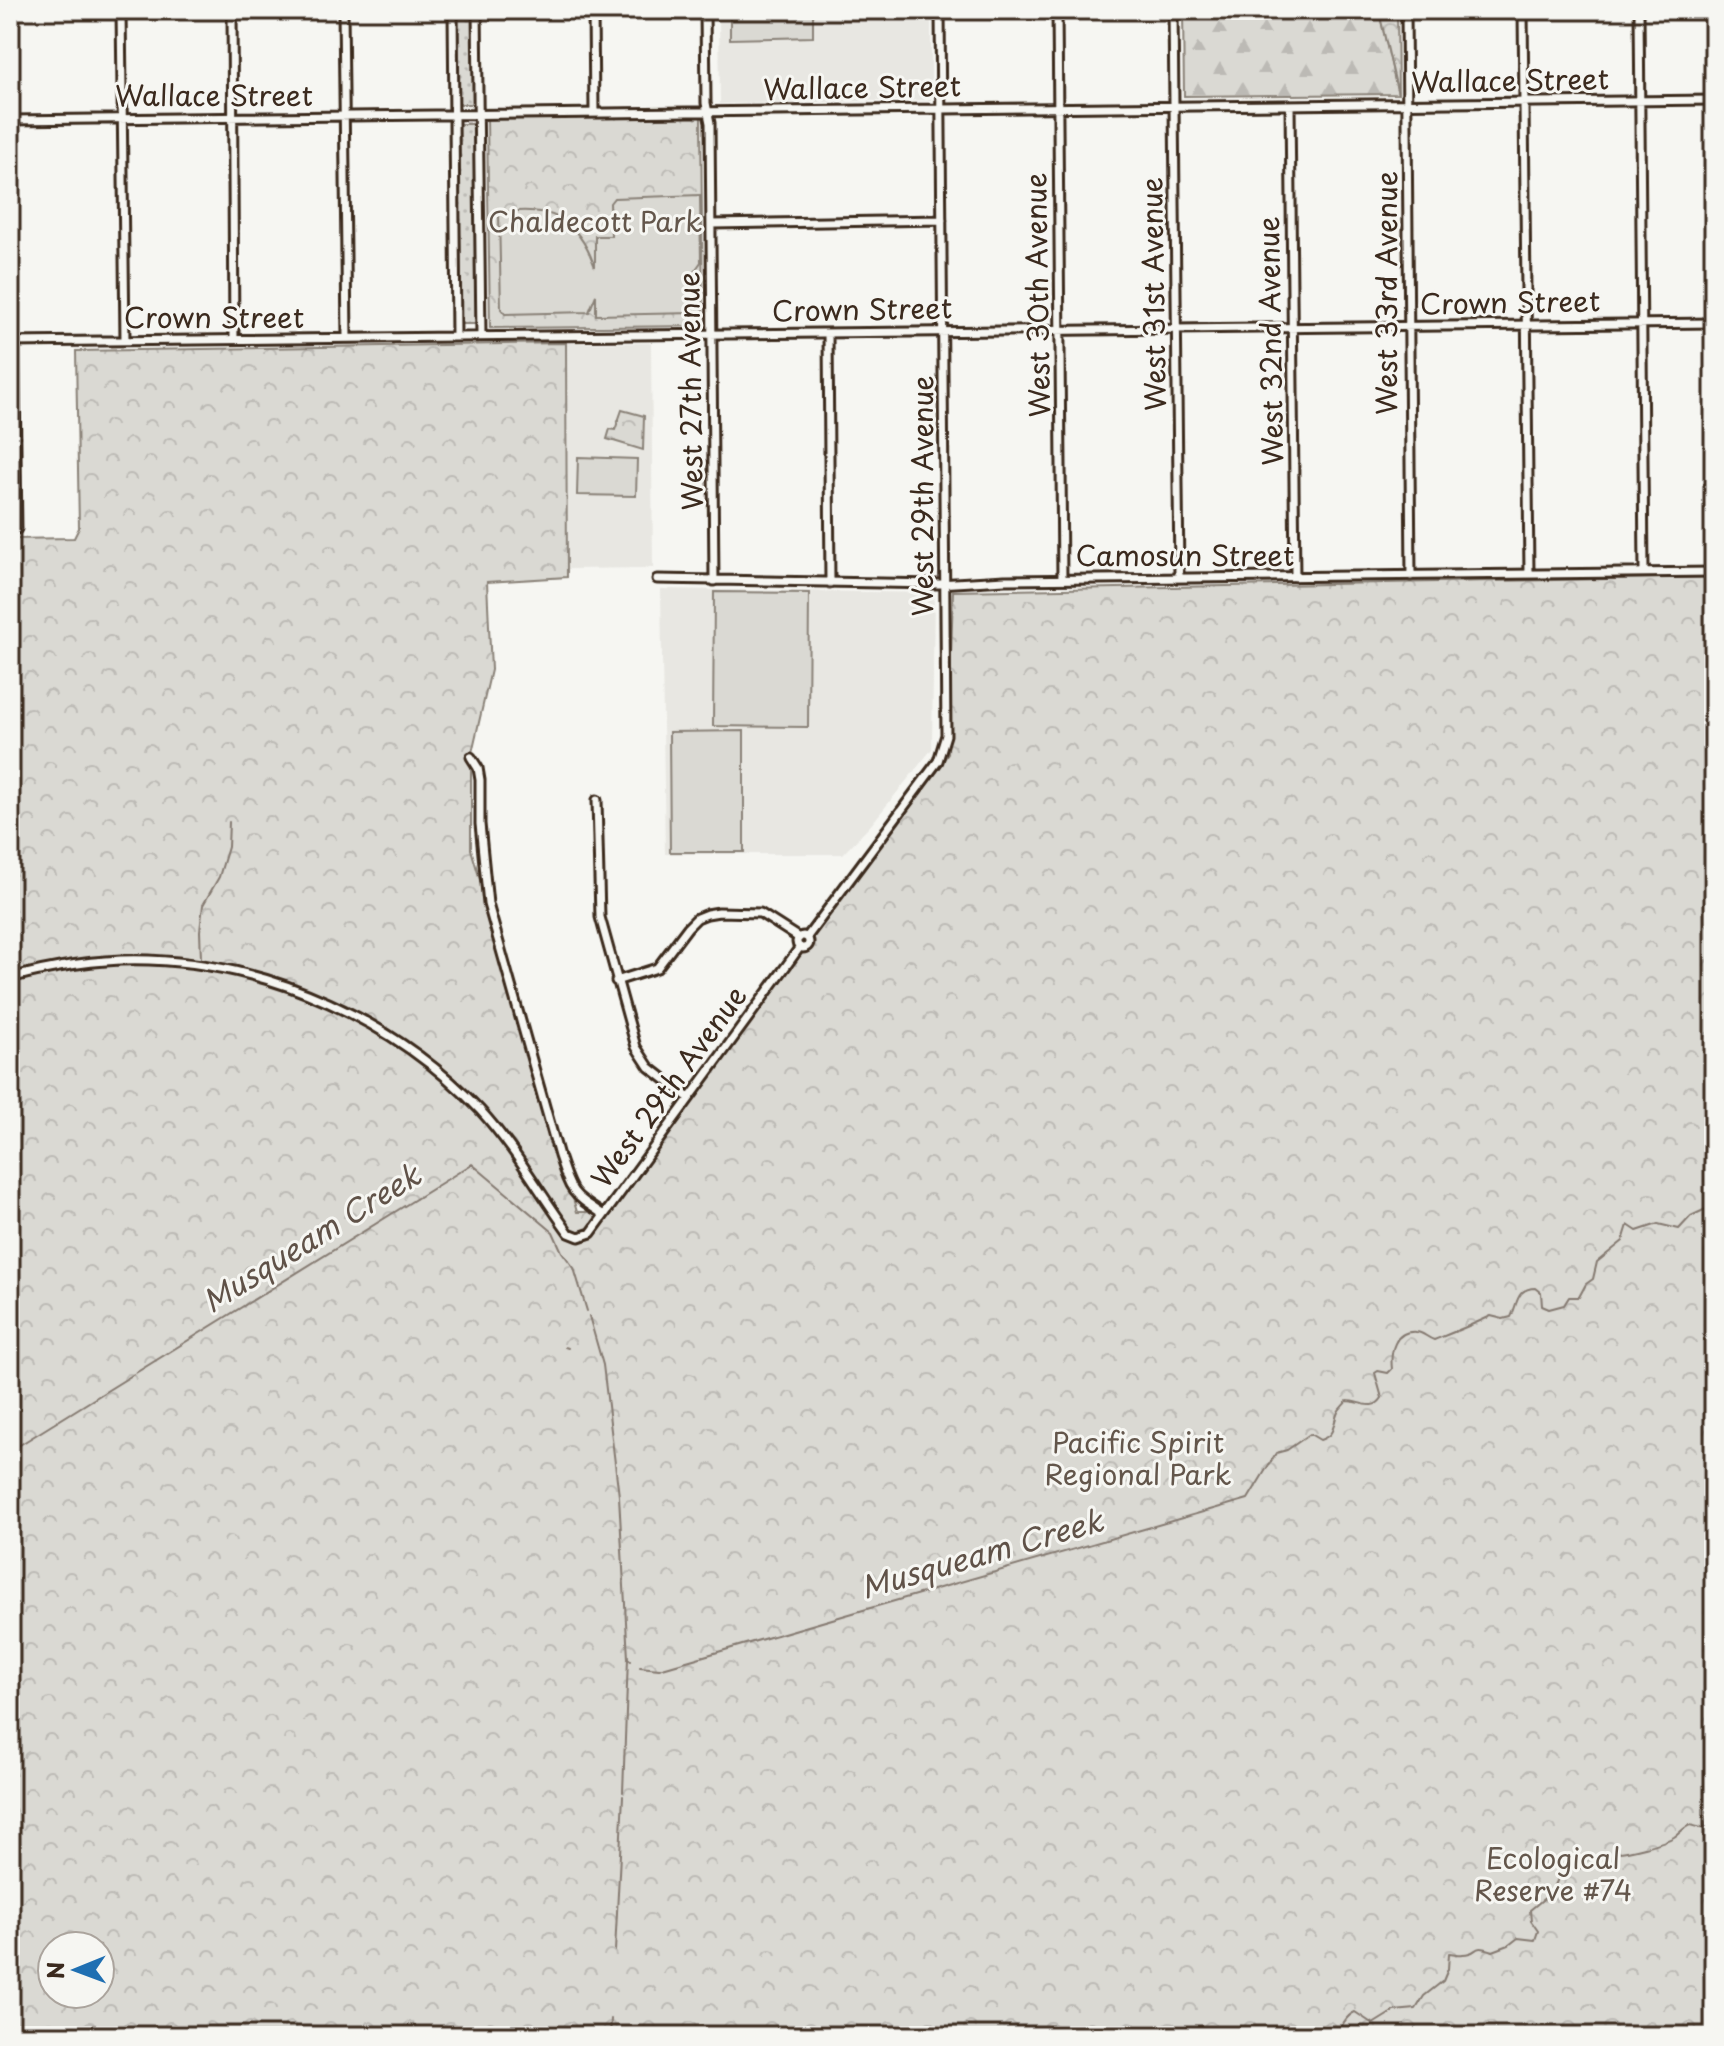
<svg xmlns="http://www.w3.org/2000/svg" width="1724" height="2046" viewBox="0 0 1724 2046" font-family="'Playpen Sans',sans-serif">
	<defs>
		<pattern id="grass-dots" width="8" height="8" patternUnits="userSpaceOnUse" patternTransform="scale(2)"><rect width="8" height="8" fill="#dad9d3"/><path d="M2 2h.1M6 6h.1" fill="none" stroke="#bcbab5" stroke-width="1.8" stroke-linecap="round"/></pattern>
		<pattern id="forest-firs" width="22" height="20" patternUnits="userSpaceOnUse" patternTransform="scale(2)"><rect width="22" height="20" fill="#dad9d3"/><path d="M5 1l3.5 6h-7zM16 11l3.5 6h-7z" fill="#bcbab5"/></pattern>
		<pattern id="park-crowns" width="20" height="18" patternUnits="userSpaceOnUse" patternTransform="scale(2)"><rect width="20" height="18" fill="#dad9d3"/><path d="M2 6a3 3 0 1 1 6 0M12 15a3 3 0 1 1 6 0" fill="none" stroke="#bcbab5"/></pattern>
	</defs>
	<rect width="100%" height="100%" fill="#f6f6f2"/>
	<filter id="ink" filterUnits="userSpaceOnUse"><feTurbulence type="fractalNoise" baseFrequency=".0125" numOctaves="2"/><feDisplacementMap in="SourceGraphic" scale="16" xChannelSelector="R" yChannelSelector="G"/><feConvolveMatrix kernelMatrix="1 2 1 2 8 2 1 2 1" color-interpolation-filters="sRGB"/></filter>
	<g filter="url(#ink)">
		<!-- built -->
		<path fill="#e8e7e2" d="M719,10h212v90l-211,4z
			M567,343h84l2,225 -85,1z
			M661,589l273,4 -2,156 -62,77 -27,28h-178z"/>
		<!-- grass -->
		<path fill="url(#grass-dots)" stroke="#8a8278" stroke-width="2" d="M458,10h16v94h-15z
			M459,124h16l1,200h-15z"/>
		<!-- forest -->
		<path fill="url(#forest-firs)" stroke="#8a8278" stroke-width="2" d="M1183,10h186l11,6 18,78 -214,2z"/>
		<!-- park -->
		<path fill="url(#park-crowns)" stroke="#8a8278" stroke-width="2" fill-rule="evenodd" d="M1369,10h28l1,84 -18,-78z
			M701,116l2,210 -213,2 -3,-210z
			M566,343l1,234 -80,5 4,88 -20,87v92l106,363h29l342,-458 5,-163 761,-14v1459h-1704v-1497l64,-1 5,-10 -3,-177zM52,1946h48v48h-48z
			M622,410l22,6 -1,34 -36,-11 3,-10 5,1z"/>
		<!-- pitch -->
		<path fill="#dad9d3" stroke="#8a8278" stroke-width="2" d="M730,10h83v27l-83,2z
			M700,195l1,67 -7,10v41l-98,2v-20l-7,17 -84,2 -4,-5 -2,-96c51,-8 78,4 96,54v-31h16l-1,-33 4,-5z
			M578,457l59,2 -1,37 -59,-1z
			M714,592l95,1 -1,134 -95,-1z
			M744,731v121h-74l-1,-120z"/>
		<g fill="none" stroke-linecap="round" stroke-linejoin="round">
			<!-- stream -->
			<path stroke="#857a71" stroke-width="2" d="M201,959l-1,-28 3,-26 16,-28 9,-30 1,-25
				M1712,1206l2,-1
				M589,1316l14,49 16,131 9,162 3,3
				M565,1347l3,1
				M10,1451l462,-287 81,68 9,20 12,16 13,43
				M640,1667l19,2 589,-170 28,-46 11,-3 23,-16 10,6c16,-5 12,-15 18,-28 2,-4 6,-7 9,-11 13,0 26,11 35,-3l-7,-25 3,-2 10,2 4,-4c-2,-17 2,-39 24,-37 7,0 11,6 18,8 20,-8 38,-15 57,-24l12,3 8,-2c7,-14 5,-29 25,-29l5,4 1,14 7,3 15,-4 5,-8h10l7,-13 7,-5 4,-17 26,-21 5,-16 9,6 21,-7 21,5 12,-13 17,-8
				M623,1792l5,-134
				M615,1951l8,-155
				M610,2036l1,-17
				M1339,2036c0,-8 8,-21 16,-24l18,12 21,-13 22,-2 8,-13 19,-15 5,-12 1,-16c5,0 9,2 14,1 17,0 8,-11 30,-3l16,-6 9,-7 17,2 3,-9 -7,-10 -1,-11 22,-18 9,-20 30,-6 16,2 5,-3 5,-13c11,0 47,-9 57,-15 6,-4 9,-9 16,-12l15,4 3,-16 6,-4"/>
			<!-- minor casing -->
			<g stroke="#3b2a1e" stroke-width="13">
				<path id="minor" d="M10,10l7,519
					M121,10l4,330
					M232,10l2,329
					M343,10l4,328
					M453,10l3,326
					M477,10l4,326
					M593,10l1,103
					M705,10l1,93 4,20 4,458
					M1057,10l5,569
					M1173,10l6,567
					M1406,10l5,566
					M1523,10l6,564
					M1639,10l5,562
					M1290,105l5,472
					M10,120l1704,-20
					M711,224l231,-4
					M828,333l2,250
					M10,342l1704,-19
					M657,579l281,5 67,-4 709,-8
					M471,757l7,11 2,12v44l8,80 71,252c13,39 12,37 45,59
					M597,800l3,117 36,130 13,20 40,31
					M797 942a6 6 0 1 1 12 0a6 6 0 1 1-12 0Z
					M807,937l131,-176 8,-26 -6,-725
					M10,978c45,-12 92,-20 139,-18 123,4 247,61 331,150 35,38 59,82 89,123l10,4 12,-4 209,-286
					M616,981l41,-13 31,-41 9,-9 10,-4 12,-2 41,1 39,25"/>
			</g>
			<!-- minor -->
			<use href="#minor" stroke="#f6f6f2" stroke-width="7"/>
		</g>
	</g>
	<g text-anchor="middle" stroke-width="6" stroke-linejoin="round" paint-order="stroke">
		<!-- street labels -->
		<g font-size="28" fill="#3b2a1e" stroke="#f6f6f2">
			<text transform="translate(1510 81) rotate(-1)" y="10">Wallace Street</text>
			<text transform="translate(862 88) rotate(-1)" y="10">Wallace Street</text>
			<text x="214" y="106">Wallace Street</text>
			<text transform="translate(1387 293) rotate(-90)" y="10">West 33rd Avenue</text>
			<text transform="translate(1154 294) rotate(-91)" y="10">West 31st Avenue</text>
			<text transform="translate(1038 295) rotate(-91)" y="10">West 30th Avenue</text>
			<text transform="translate(1510 303) rotate(-1)" y="10">Crown Street</text>
			<text transform="translate(862 310) rotate(-1)" y="10">Crown Street</text>
			<text x="214" y="328">Crown Street</text>
			<text transform="translate(1271 341) rotate(-91)" y="10">West 32nd Avenue</text>
			<text transform="translate(691 391) rotate(-91)" y="10">West 27th Avenue</text>
			<text transform="translate(923 496) rotate(-90)" y="10">West 29th Avenue</text>
			<text x="1185" y="566">Camosun Street</text>
			<text transform="translate(669 1087) rotate(-54)" y="10">West 29th Avenue</text>
		</g>
		<!-- park labels -->
		<g font-size="28" fill="#63564b" stroke="#f6f6f2">
			<text x="595" y="232">Chaldecott Park</text>
			<text x="1138" y="1453">Pacific Spirit<tspan x="1138" dy="32">Regional Park</tspan></text>
			<text x="1553" y="1869">Ecological<tspan x="1553" dy="32">Reserve #74</tspan></text>
		</g>
		<!-- water labels -->
		<g font-size="30" font-style="italic" fill="#605248" stroke="#f6f6f2">
			<text transform="translate(312 1239) rotate(-32)" y="10">Musqueam Creek</text>
			<text transform="translate(982 1555) rotate(-16)" y="10">Musqueam Creek</text>
		</g>
	</g>
	<!-- margin -->
	<rect width="1724" height="2046" fill="none" stroke="#f6f6f2" stroke-width="40"/>
	<rect x="20" y="20" width="1684" height="2006" fill="none" stroke="#3b2a1e" stroke-width="3" filter="url(#ink)"/>
	<!-- north arrow -->
	<g transform="translate(76 1970) rotate(269)"><circle r="38" fill="#f6f6f2" stroke="#aba49d" stroke-width="2"/>
	<path d="M0-6L14 30L0 20L-14 30Z" fill="#1f6fb2"/>
	<text y="-12" font-size="22" font-weight="bold" text-anchor="middle" fill="#3b2a1e">N</text>
	</g>
</svg>
